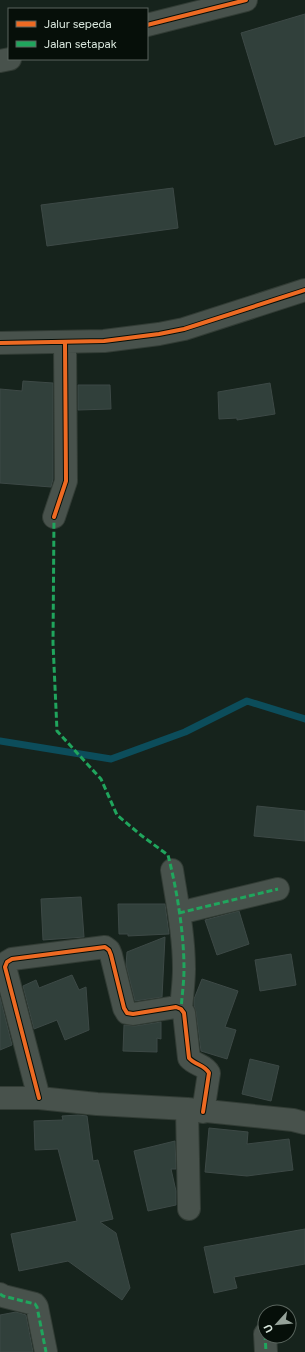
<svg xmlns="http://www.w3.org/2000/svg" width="305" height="1352" viewBox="0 0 305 1352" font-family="Figtree,sans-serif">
	<rect width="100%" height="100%" fill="#16231c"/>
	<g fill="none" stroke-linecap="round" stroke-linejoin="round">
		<!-- stream -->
		<path stroke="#0c4d5b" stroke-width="7" d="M0,741l111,18 74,-27 62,-31 58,18"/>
	</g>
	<!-- building -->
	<path fill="#31403b" stroke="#3d4946" d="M305,14v122l-30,9 -34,-112z
		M173,188l5,40 -131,18 -6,-41z
		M23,381l30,2v96l-2,8 -51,-4v-94l22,2z
		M270,383l5,31 -38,6v-2l-18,1 -1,-27z
		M78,385h32l1,24 -33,1z
		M257,806l48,5v30l-51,-5z
		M81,897l3,40 -41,3 -2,-41z
		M118,904h47l4,30 -41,2v-2h-9z
		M239,911l10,33 -32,11 -12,-35z
		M165,937l-3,60 -27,4 -9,-36 1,-13z
		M291,954l5,31 -36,6 -5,-31z
		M72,975l7,15 7,-3 3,43 -24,10 -8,-20 -23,9 -11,-43 13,-6 3,8z
		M202,979l36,12 -13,36 11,3 -9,29 -26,-8 -5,-39 -2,-7v-6z
		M0,997l12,48 -12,5z
		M161,1022v17l-4,-1v14l-34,-1 1,-26 11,1z
		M250,1059l29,7 -8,35 -29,-7z
		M78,1115l9,1 6,45 5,-1 15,59 -13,3 16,11 14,55 -8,12 -54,-39 -49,10 -8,-37 66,-13 -19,-72 -23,1 -1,-29 29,-1 -1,-4z
		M209,1128l39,4 -1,12 42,-5 4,31 -46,6 -42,-4z
		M175,1141l1,28h-5l5,22v14l-28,6 -14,-60z
		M305,1229v35l-71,13 3,11 -23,5 -10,-46z
		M16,1312l10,3 7,37h-33v-37z"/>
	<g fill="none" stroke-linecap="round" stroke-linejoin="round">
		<!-- minor casing -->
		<g stroke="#323c35" stroke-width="24">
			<path id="minor" d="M147,25l99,-25
				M0,61l10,-2
				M0,343l104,-2 55,-7 25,-5 121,-39
				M54,517l12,-36 -1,-139
				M172,870c5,32 12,65 12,99 0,13 -2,27 -3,40
				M179,913l99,-24
				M0,1098h39l58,6 90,5 106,11 12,3
				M39,1098l-34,-131 2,-5 5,-3 93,-12 4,3 2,5 13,53 3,5 6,1 43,-7 5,2 3,4 5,45c6,7 16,7 20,15l-6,39
				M187,1109l2,100
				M0,1294l3,2 32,8 2,3 9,45
				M265,1334l1,18"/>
		</g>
		<!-- minor -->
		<use href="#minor" stroke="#48524c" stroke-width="22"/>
		<!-- quiet -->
		<path stroke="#20a55d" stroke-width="3" stroke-dasharray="6 3" stroke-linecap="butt" d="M55,514l-1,3 -1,126 4,88 44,48 16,36 25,21 26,19c9,35 16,78 16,114 0,13 -2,27 -3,40
			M179,913l99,-24
			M0,1294l3,2 32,8 2,3 9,45
			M265,1334l1,18"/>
		<!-- cycleway casing -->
		<g stroke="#060f09" stroke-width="6">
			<path id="cycleway" d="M147,25l99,-25
				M0,343l104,-2 55,-7 25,-5 121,-39
				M54,517l12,-36 -1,-139
				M39,1098l-34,-131 2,-5 5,-3 93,-12 4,3 2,5 13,53 3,5 6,1 43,-7 5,2 3,4 5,45c6,7 16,7 20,15l-6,39"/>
		</g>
		<!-- cycleway -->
		<use href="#cycleway" stroke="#ed6a23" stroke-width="4"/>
	</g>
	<!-- legend -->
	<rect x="8" y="8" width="140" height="52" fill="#060f09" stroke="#5a655e"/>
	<rect x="16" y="21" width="20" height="6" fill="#ed6a23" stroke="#5a655e"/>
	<text x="44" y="28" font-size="12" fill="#d9e7dd">Jalur sepeda</text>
	<rect x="16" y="41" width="20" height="6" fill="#20a55d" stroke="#5a655e"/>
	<text x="44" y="48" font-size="12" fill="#d9e7dd">Jalan setapak</text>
	<!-- north arrow -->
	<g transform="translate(277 1324) rotate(243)"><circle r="19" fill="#060f09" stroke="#5a655e"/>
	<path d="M0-3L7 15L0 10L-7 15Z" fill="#95a299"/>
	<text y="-6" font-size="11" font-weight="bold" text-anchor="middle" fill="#d9e7dd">U</text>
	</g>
</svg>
